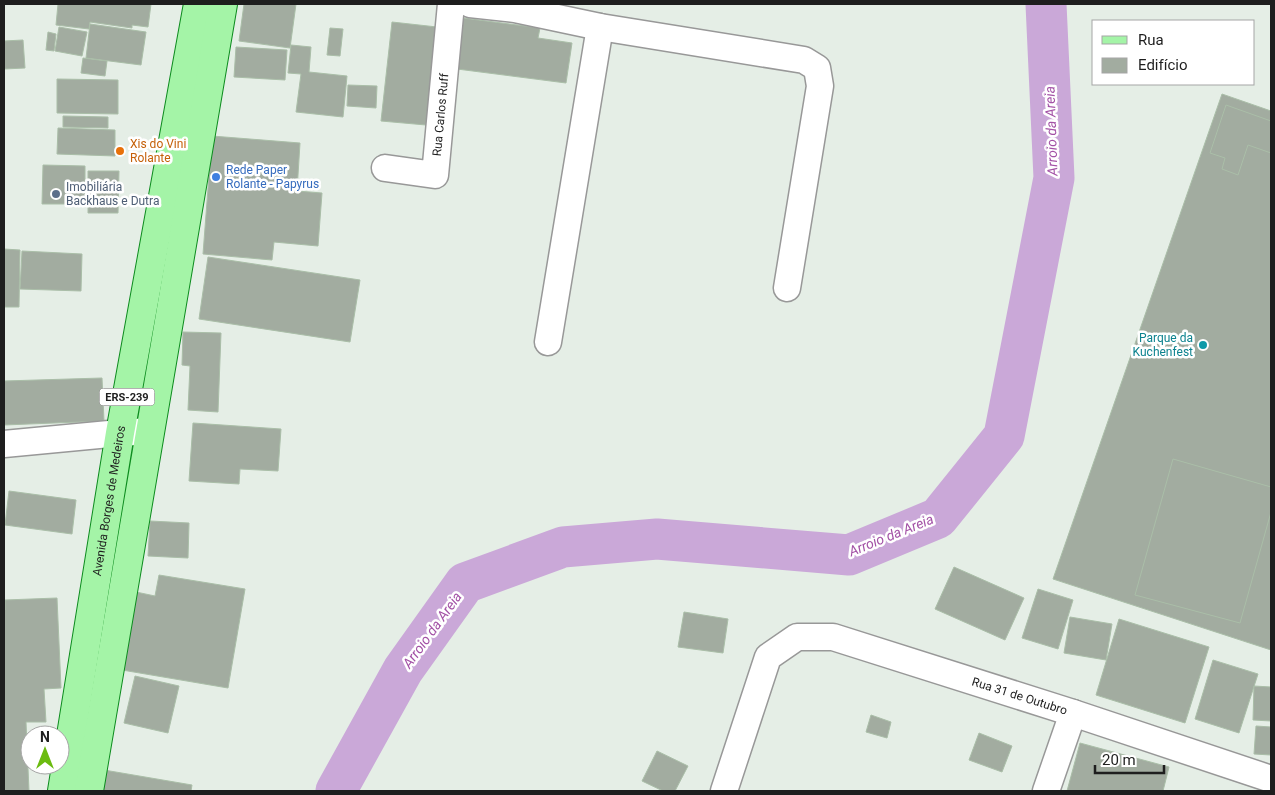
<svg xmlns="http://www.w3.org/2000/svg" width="1275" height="795" viewBox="0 0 1275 795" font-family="Roboto,sans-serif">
	<rect width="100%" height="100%" fill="#e5eee6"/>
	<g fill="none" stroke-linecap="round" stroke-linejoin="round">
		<!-- river -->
		<path stroke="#caa8d8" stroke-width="41" d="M336,791l67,-121 62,-87 98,-36 94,-8 192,16 89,-37 66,-82 50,-258 -8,-174"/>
	</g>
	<!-- building -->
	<path fill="#a2aca0" stroke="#aabea8" d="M58,4h93l-3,23 -16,-2v3l-42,-6 -1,7 -33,-4z
		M244,4h52l-6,44 -51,-7z
		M463,18l77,10 -2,10 34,5 -6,40 -109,-14z
		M392,22l45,5 -11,98 -45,-4z
		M90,24l56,8 -5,33 -55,-7z
		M59,27l28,5 -5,24 -27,-5z
		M330,28l13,1 -3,27 -13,-1z
		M48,32l8,2 -2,17 -8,-1z
		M23,40l2,28 -21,1v-28z
		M291,45l20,2 -2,25 38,4 -4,41 -47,-5 5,-38 -13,-1z
		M236,47l51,3 -2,30 -51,-3z
		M83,58l24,3 -2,15 -24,-3z
		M57,79l61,1v34l-61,-1z
		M348,85l29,1 -1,22 -29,-2z
		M1222,94l49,17v539l-218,-71z
		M1226,105l45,16v32l-23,-8 -10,30 -16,-6 3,-11 -15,-5z
		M63,116l45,1v11l-45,-1z
		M58,128l57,2v26l-58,-2z
		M212,136l88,7 -3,48 25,2 -4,53 -44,-4 -2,18 -69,-6z
		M43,165l42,1v38h-43z
		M88,171h31l-1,42h-30z
		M4,249l16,1 -1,57h-15z
		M22,251l60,3 -1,37 -61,-2z
		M208,257l152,23 -10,62 -151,-23z
		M183,332l38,1 -3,79 -30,-2 2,-44 -8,-1z
		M102,378l2,43 -100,4v-44z
		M193,423l88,6 -3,42 -38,-2 -1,15 -50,-3z
		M1173,459l98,28v25l-31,111 -105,-28z
		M9,491l67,9 -4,34 -67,-9z
		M150,521l39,2 -1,35 -40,-2z
		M954,567l70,31 -19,42 -70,-31z
		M159,575l86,14 -17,99 -106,-18 14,-78 19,4z
		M1038,589l35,11 -15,49 -36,-11z
		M57,598l4,90 -17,1 2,33h-20l3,69h-25v-180l1,-1v-10z
		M684,612l44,7 -5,34 -45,-6z
		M1070,617l42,7 -6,36 -42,-7z
		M1119,619l90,28 -24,76 -89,-28z
		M1213,660l45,14 -19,59 -44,-14z
		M135,676l44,10 -11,47 -44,-10z
		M1254,686l17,1v34l-18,-1z
		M871,715l20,7 -4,16 -21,-6z
		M1256,726l15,1v28l-17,-1z
		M979,733l33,13 -10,26 -33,-12z
		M1080,743l89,24 -6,24h-96z
		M657,751l31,15 -13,25h-12l-21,-10z
		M104,770l88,15 -1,6h-91z"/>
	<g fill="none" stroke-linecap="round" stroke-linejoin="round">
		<!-- minor casing -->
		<g stroke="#989898" stroke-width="29">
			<g id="minor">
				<path d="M470,4l45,5 85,18 204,33 13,8 3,18 -33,202"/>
				<path id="s1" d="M385,168l50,7 16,-171"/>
				<path d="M548,342l52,-315"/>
				<path d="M4,444l116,-11 30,-2"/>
				<path id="s2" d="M724,791l44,-134 29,-20h36l240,76 198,66"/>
				<path d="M1046,791l27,-78"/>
			</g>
		</g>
		<!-- major casing -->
		<g stroke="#0c8b1e" stroke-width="30">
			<g id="major">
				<path id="s3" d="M62,791l58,-358 78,-429"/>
				<path d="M89,791l134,-787"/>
			</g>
		</g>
		<!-- minor -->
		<use href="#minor" stroke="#fff" stroke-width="26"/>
		<!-- major -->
		<use href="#major" stroke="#a4f4a7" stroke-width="28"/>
	</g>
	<!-- markers -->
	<circle fill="#e8710a" stroke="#fff" stroke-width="2" cx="120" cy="151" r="5"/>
	<circle fill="#3f7fe0" stroke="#fff" stroke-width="2" cx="216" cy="177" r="5"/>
	<circle fill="#5c6f8a" stroke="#fff" stroke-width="2" cx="56" cy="194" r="5"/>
	<circle fill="#0f9aa8" stroke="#fff" stroke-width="2" cx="1203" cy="345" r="5"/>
	<g text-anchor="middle" stroke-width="5" stroke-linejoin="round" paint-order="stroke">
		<!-- shield labels -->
		<rect fill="#fff" stroke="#626262" stroke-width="1" x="99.5" y="388.5" width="55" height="17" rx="4"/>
		<g font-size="11" font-weight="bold" fill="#1e1e1e">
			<text x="127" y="401">ERS-239</text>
		</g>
		<!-- street labels -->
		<g font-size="12" fill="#1e1e1e" stroke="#fff">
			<text dy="4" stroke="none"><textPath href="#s1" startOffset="111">Rua Carlos Ruff</textPath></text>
			<text dy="4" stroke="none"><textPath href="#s3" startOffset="294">Avenida Borges de Medeiros</textPath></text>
			<text dy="4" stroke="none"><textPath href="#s2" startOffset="408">Rua 31 de Outubro</textPath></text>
		</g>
		<!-- food labels -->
		<g font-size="12" fill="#c56008" stroke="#fff" text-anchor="start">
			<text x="130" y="148">Xis do Vini<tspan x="130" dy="14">Rolante</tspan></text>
		</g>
		<!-- shop labels -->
		<g font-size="12" fill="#366cbe" stroke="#fff" text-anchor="start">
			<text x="226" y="174">Rede Paper<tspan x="226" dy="14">Rolante - Papyrus</tspan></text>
		</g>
		<!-- service labels -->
		<g font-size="12" fill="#4e5e75" stroke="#fff" text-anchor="start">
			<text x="66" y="191">Imobiliária<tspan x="66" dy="14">Backhaus e Dutra</tspan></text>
		</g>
		<!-- culture labels -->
		<g font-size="12" fill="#0d838f" stroke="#fff" text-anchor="end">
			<text x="1193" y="342">Parque da<tspan x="1193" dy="14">Kuchenfest</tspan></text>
		</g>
		<!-- water labels -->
		<g font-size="14" font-style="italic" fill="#a352a6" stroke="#fff">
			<text transform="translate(1051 131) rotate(-92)" y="5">Arroio da Areia</text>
			<text transform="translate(891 535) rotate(-22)" y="5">Arroio da Areia</text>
			<text transform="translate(432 630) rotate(-54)" y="5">Arroio da Areia</text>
		</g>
	</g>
	<!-- border -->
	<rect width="1275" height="795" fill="none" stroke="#1e1e1e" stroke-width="10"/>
	<!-- legend -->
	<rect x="1092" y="20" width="162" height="65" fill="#ffffff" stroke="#a5a5a5"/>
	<rect x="1102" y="36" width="25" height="8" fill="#a4f4a7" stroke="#a5a5a5"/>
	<text x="1138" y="45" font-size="15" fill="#1e1e1e">Rua</text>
	<rect x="1102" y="58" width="25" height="15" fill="#a2aca0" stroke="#a5a5a5"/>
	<text x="1138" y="70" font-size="15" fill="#1e1e1e">Edifício</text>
	<!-- north arrow -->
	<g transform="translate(45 750)"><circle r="24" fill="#ffffff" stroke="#a5a5a5"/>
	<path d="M0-4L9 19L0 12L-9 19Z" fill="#6bbb10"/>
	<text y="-8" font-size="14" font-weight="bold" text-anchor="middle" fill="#1e1e1e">N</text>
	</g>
	<!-- scale -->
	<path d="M1095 765v8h69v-8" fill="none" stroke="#1e1e1e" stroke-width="2.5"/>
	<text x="1102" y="765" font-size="15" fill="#1e1e1e" stroke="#ffffff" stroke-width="4" paint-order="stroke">20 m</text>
</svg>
